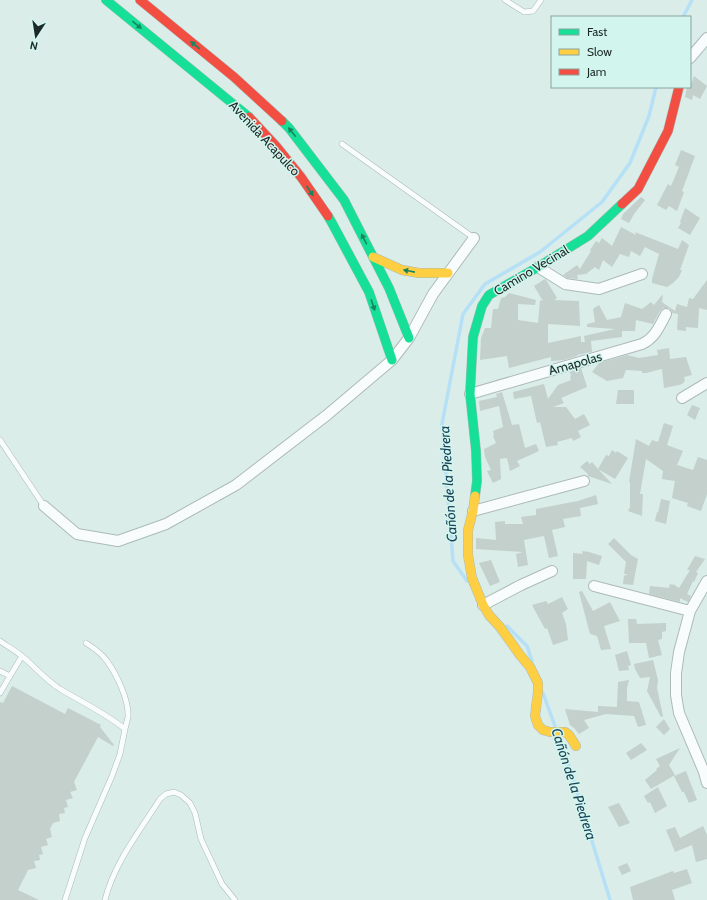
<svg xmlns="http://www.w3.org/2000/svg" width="707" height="900" viewBox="0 0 707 900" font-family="Cabin,sans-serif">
	<rect width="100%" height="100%" fill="#daede9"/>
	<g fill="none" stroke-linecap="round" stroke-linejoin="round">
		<!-- stream -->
		<path stroke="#b5e0f6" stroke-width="3.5" d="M683,17l9,-17
			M467,581l-14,-20 -11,-137 21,-110 22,-30 55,-32 62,-50 28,-39 19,-47 7,-29
			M507,626l20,20 5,15
			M543,693l13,36
			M558,735l12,34 40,131"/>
	</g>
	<!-- building -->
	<path fill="#c3d0cb" d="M694,76l13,10 -7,13 -7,-4 -1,5 -7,-3 2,-10h3z
		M681,150l14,6 -13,35 2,1 -7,19 -8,-5 -3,4 -9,-5 11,-21 3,2 8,-19 -4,-2z
		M641,197l4,3 -11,14 -5,9 -8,-4 2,-5z
		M685,208l15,10 -10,17 -12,-7 3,-5 -1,-1z
		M621,227l15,8 -1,-3 43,17 4,-9 7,5 -9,25h2l-3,7 -6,6 -6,4 -15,-4v-4l7,-25 -14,-7 -5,9 -9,-5 -2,6 -9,-3 -8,13 -9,-7 -4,10 -4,-3 -9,7 -9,1 1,4 -11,-1 -4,-3 14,-10 3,4 11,-18 -1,-1 6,-9 3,2 3,-5 10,8z
		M545,279l1,1 11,18 -3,2 25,1 1,25 -32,-2v19l33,-7v6h4l-1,-6 31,-7 -28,-2v-3l8,-2 -2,-13 6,-4 8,15 14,-3 4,-14 17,6 9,-7 3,3 9,-11 -1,8 13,9 2,-7 10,3 2,-9 4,1 14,-19v30l-8,-2 -1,20 -12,-1v4l-9,-1 1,-16 -6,-1 -1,-3 -2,-2h-6l-3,3 -7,13 -17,-4 -1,11h-13v6l-31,4 1,11 -15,3v1l-13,4 -13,1v-4l-42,11 -2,-12 -27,4 1,-22 4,-10h6l2,-19h5l3,-11 4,-1 4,-4 27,7 -1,5 -17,-1v16l20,3 2,-23 3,1 -9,-15z
		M669,348l1,11 16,-2 6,18 -8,2 1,4 -3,3 -3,1 -15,3 -2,-19 -16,4h-4v-2l-16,-1 -3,8 -16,3 -15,-9 7,-9 28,-8 12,3 19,-3 -1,-5z
		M581,368l6,19 -26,11 3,5 -11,4h13l9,12 9,-5 6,11 -12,6 3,6 -8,4 -1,-3 -15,4 1,3 -12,2 -6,-25 -3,1 -6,-27 -17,3 -1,-7 31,-8 4,15 10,-14 13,-5 -1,-3 1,-1 -1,-4z
		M618,390h16v14h-18z
		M502,392l10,33 7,-1 6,24 11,-4 3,7 -22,10 3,5 -10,5 -3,-13 -7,1 1,20 -8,4 -6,-12 4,-1 -6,-13 -1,-8 12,-6 -3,-7 1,-1 -1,-4 10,-4 -4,-21 -19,5 -1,-10 18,-4 -1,-3z
		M692,405l8,3 -5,12 -8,-5z
		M664,423l9,3 -6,19 16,6 -6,14 16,5 5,-13 9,3v34l-6,17 -14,-5 1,-3 -16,-5 3,-17 -13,-2 1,-8 -17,-12 -6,35h3l-1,22 -14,-5 2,-4v-25h-1l7,-43 13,7 3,-6 6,2z
		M612,450l4,3 1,-2 11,7 -13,21 -17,-10 14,15 -24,-8v-2l-8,-7 7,-6 3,3 2,-2 6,7 8,-14 3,1z
		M596,495l2,9 -18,4 1,8 -18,3 2,8 -13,3 6,26 -9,2 -5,-22 -20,4 4,25 -10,2 -2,-13 7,-2 -47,-3v-11l20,2 -1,-18 10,-1v3h18l-2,-7 15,-2v-6l42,-8z
		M661,499l9,2 -4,23 -11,-3 2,-9 1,1z
		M614,538l17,17 7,4 -5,26 -10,-1 1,-8 4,-2h-4l2,-12 -18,-18z
		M582,551l7,1 13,4 -3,9 -12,-4 -1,18h-13v-26l10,1z
		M695,556l10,3 -9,13 2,1 -4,9 -1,-1 -6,13 4,2 -3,6 -8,-4v4l-31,-8 1,-8 19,2 1,-4 3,1v-1l6,4 11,-18h-3z
		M491,560l9,22 -10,4 -11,-23z
		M582,591l11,20 17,-9 10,19 -16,5 7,23 -10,1 -4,-14 -7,-2 -11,-42z
		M562,597l6,12 -6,4 4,11 2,16 -15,5 -6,-17 -2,1 -13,-24 14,-4 2,3z
		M628,619h8l1,5 29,-1v8l-4,1v7l-4,1 4,15 -13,3 -3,-15h-17z
		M627,651l4,14 -3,1 1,4 -10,1 -4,-16z
		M653,660l5,20 -1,8 6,28 -2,1 -14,-26 3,-14 -10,1 -5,-9 -1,-5z
		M629,680l-2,8v13l12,1 7,23 -8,2 -4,-11 -28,-2 -22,6 5,8 -10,6 -5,-6 -4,-3 -5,-16 33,3v-6l19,1 1,-25z
		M12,686l53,28 3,-6 33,17 -1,2 14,18 -1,1 -15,-9 -24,45 3,8 -7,2 3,6 -7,2 2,7 -4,1 1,5 -6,1 1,7 -7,2 -3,6 2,8 -6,2 2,6 -7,2 2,7 -4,1 1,5 -6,1 2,7 -8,2 -10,20 21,10h-39v-198l3,1z
		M664,719l6,10 -6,6 -8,-8z
		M641,743l6,7 -16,10 -5,-7z
		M680,748l-11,17 6,10 -24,14 -6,-9 12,-10 -1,-1 4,-3 -4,-7z
		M686,771l11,29 -8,3 -5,-11h-2l-8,-16z
		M658,787l9,19 -12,7 -5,-11 -2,1 -4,-7z
		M619,803l11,20 -11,4 -11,-20z
		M703,826l4,9v24l-11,3 -4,-17 -17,7 -9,-22 9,-3 5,11z
		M627,863l4,8 -9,4 -4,-8z
		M687,869l5,14 -20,7 3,10h-42l-3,-13 43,-16 1,2z"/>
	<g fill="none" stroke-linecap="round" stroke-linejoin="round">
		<!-- lane casing -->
		<g stroke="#acbab8" stroke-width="6">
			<path id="lane" d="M505,0l19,12 9,-1 8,-11
				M342,144l132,94
				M0,440l44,66
				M0,641c7,5 16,10 23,16 12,10 23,23 37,32 22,13 45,24 65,40l-5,25 -8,22 -27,62 -20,62
				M86,643c8,5 16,11 21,18 10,14 22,39 21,56 -1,4 -2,8 -3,12
				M0,671l10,5 12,-20
				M0,693l10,-17
				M105,900c9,-37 35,-69 55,-101l6,-5 8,-2 7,3 9,8 5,10 6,26 21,45 13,16"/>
		</g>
		<!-- street casing -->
		<g stroke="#acbab8" stroke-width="12">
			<path id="street" d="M690,58l17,-20
				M538,267l27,17 34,5 43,-15
				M470,394l172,-50c13,-6 17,-17 24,-30
				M682,398l25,-15
				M44,506l33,28 41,7 48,-17 70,-39 91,-70 65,-55 17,-22 24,-44 41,-56
				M473,511l111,-30
				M707,581l-17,30 -11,41 -3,21v22l3,18 25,59 3,11
				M594,586l96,25
				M483,605l38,-20 31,-14"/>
		</g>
		<!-- fast casing -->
		<g stroke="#acbab8" stroke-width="10">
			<path id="fast" d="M106,0l143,117
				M282,121l7,7 55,72 45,88 20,50
				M328,216l4,7 37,69 23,68
				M475,496l2,-15 -1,-30 -6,-57 3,-57 9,-31 7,-11 49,-28 50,-31 34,-32"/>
		</g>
		<!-- slow casing -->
		<g stroke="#acbab8" stroke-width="10">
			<path id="slow" d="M373,257l29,13 17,3h29
				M475,496l-2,15 -5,19v25l4,23 11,27 6,10 11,12 20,28 10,12 8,16v9l-3,24 3,9 5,5 7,2h15l4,3 7,11"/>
		</g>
		<!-- jam casing -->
		<g stroke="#acbab8" stroke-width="10">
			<path id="jam" d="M140,0l94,77 48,44
				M249,117l27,29 25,31 27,39
				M622,204l16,-15 30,-58 11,-44"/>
		</g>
		<!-- lane -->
		<use href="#lane" stroke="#f9fcfc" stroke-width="5"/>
		<!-- street -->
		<use href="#street" stroke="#f9fcfc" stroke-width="10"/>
		<!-- fast -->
		<use href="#fast" stroke="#16e098" stroke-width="9"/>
		<!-- slow -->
		<use href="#slow" stroke="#ffcf43" stroke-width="9"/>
		<!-- jam -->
		<use href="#jam" stroke="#f24e42" stroke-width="9"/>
	</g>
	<!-- one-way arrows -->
	<defs><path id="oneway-solid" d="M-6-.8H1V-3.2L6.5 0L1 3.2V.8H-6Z"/></defs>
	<g fill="#198460">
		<use href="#oneway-solid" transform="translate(137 25) rotate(39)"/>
		<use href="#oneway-solid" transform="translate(195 45) rotate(-141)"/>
		<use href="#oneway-solid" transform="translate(292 132) rotate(-129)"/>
		<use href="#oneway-solid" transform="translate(310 191) rotate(56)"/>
		<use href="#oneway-solid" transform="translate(364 239) rotate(-117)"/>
		<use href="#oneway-solid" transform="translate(409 271) rotate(-169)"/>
		<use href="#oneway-solid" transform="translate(373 305) rotate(71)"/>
	</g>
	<g text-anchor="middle" stroke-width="3" stroke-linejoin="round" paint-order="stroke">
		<!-- street labels -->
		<g font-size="13" fill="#1c2927" stroke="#d2f5ed">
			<text transform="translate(265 138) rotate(47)" y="5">Avenida Acapulco</text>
			<text transform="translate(531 270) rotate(-31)" y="5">Camino Vecinal</text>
			<text transform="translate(575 363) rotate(-16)" y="5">Amapolas</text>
		</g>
		<!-- water labels -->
		<g font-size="14" font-style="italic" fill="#1a435a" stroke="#d2f5ed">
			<text transform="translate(448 484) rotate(-94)" y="5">Cañón de la Piedrera</text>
			<text transform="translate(574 784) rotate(72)" y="5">Cañón de la Piedrera</text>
		</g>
	</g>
	<!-- legend -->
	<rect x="551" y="16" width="140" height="72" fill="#d2f5ed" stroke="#89a39e"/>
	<rect x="559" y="29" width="20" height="6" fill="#16e098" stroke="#89a39e"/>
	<text x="587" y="36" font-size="12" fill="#1c2927">Fast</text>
	<rect x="559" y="49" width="20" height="6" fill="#ffcf43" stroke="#89a39e"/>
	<text x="587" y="56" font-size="12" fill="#1c2927">Slow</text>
	<rect x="559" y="69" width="20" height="6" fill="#f24e42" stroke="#89a39e"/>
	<text x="587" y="76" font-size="12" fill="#1c2927">Jam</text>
	<!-- north arrow -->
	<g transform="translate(36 36) rotate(192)" stroke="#d2f5ed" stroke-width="3" paint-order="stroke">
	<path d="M0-3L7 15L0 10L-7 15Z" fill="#1c2927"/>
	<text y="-6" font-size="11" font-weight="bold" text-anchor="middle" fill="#1c2927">N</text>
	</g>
</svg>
